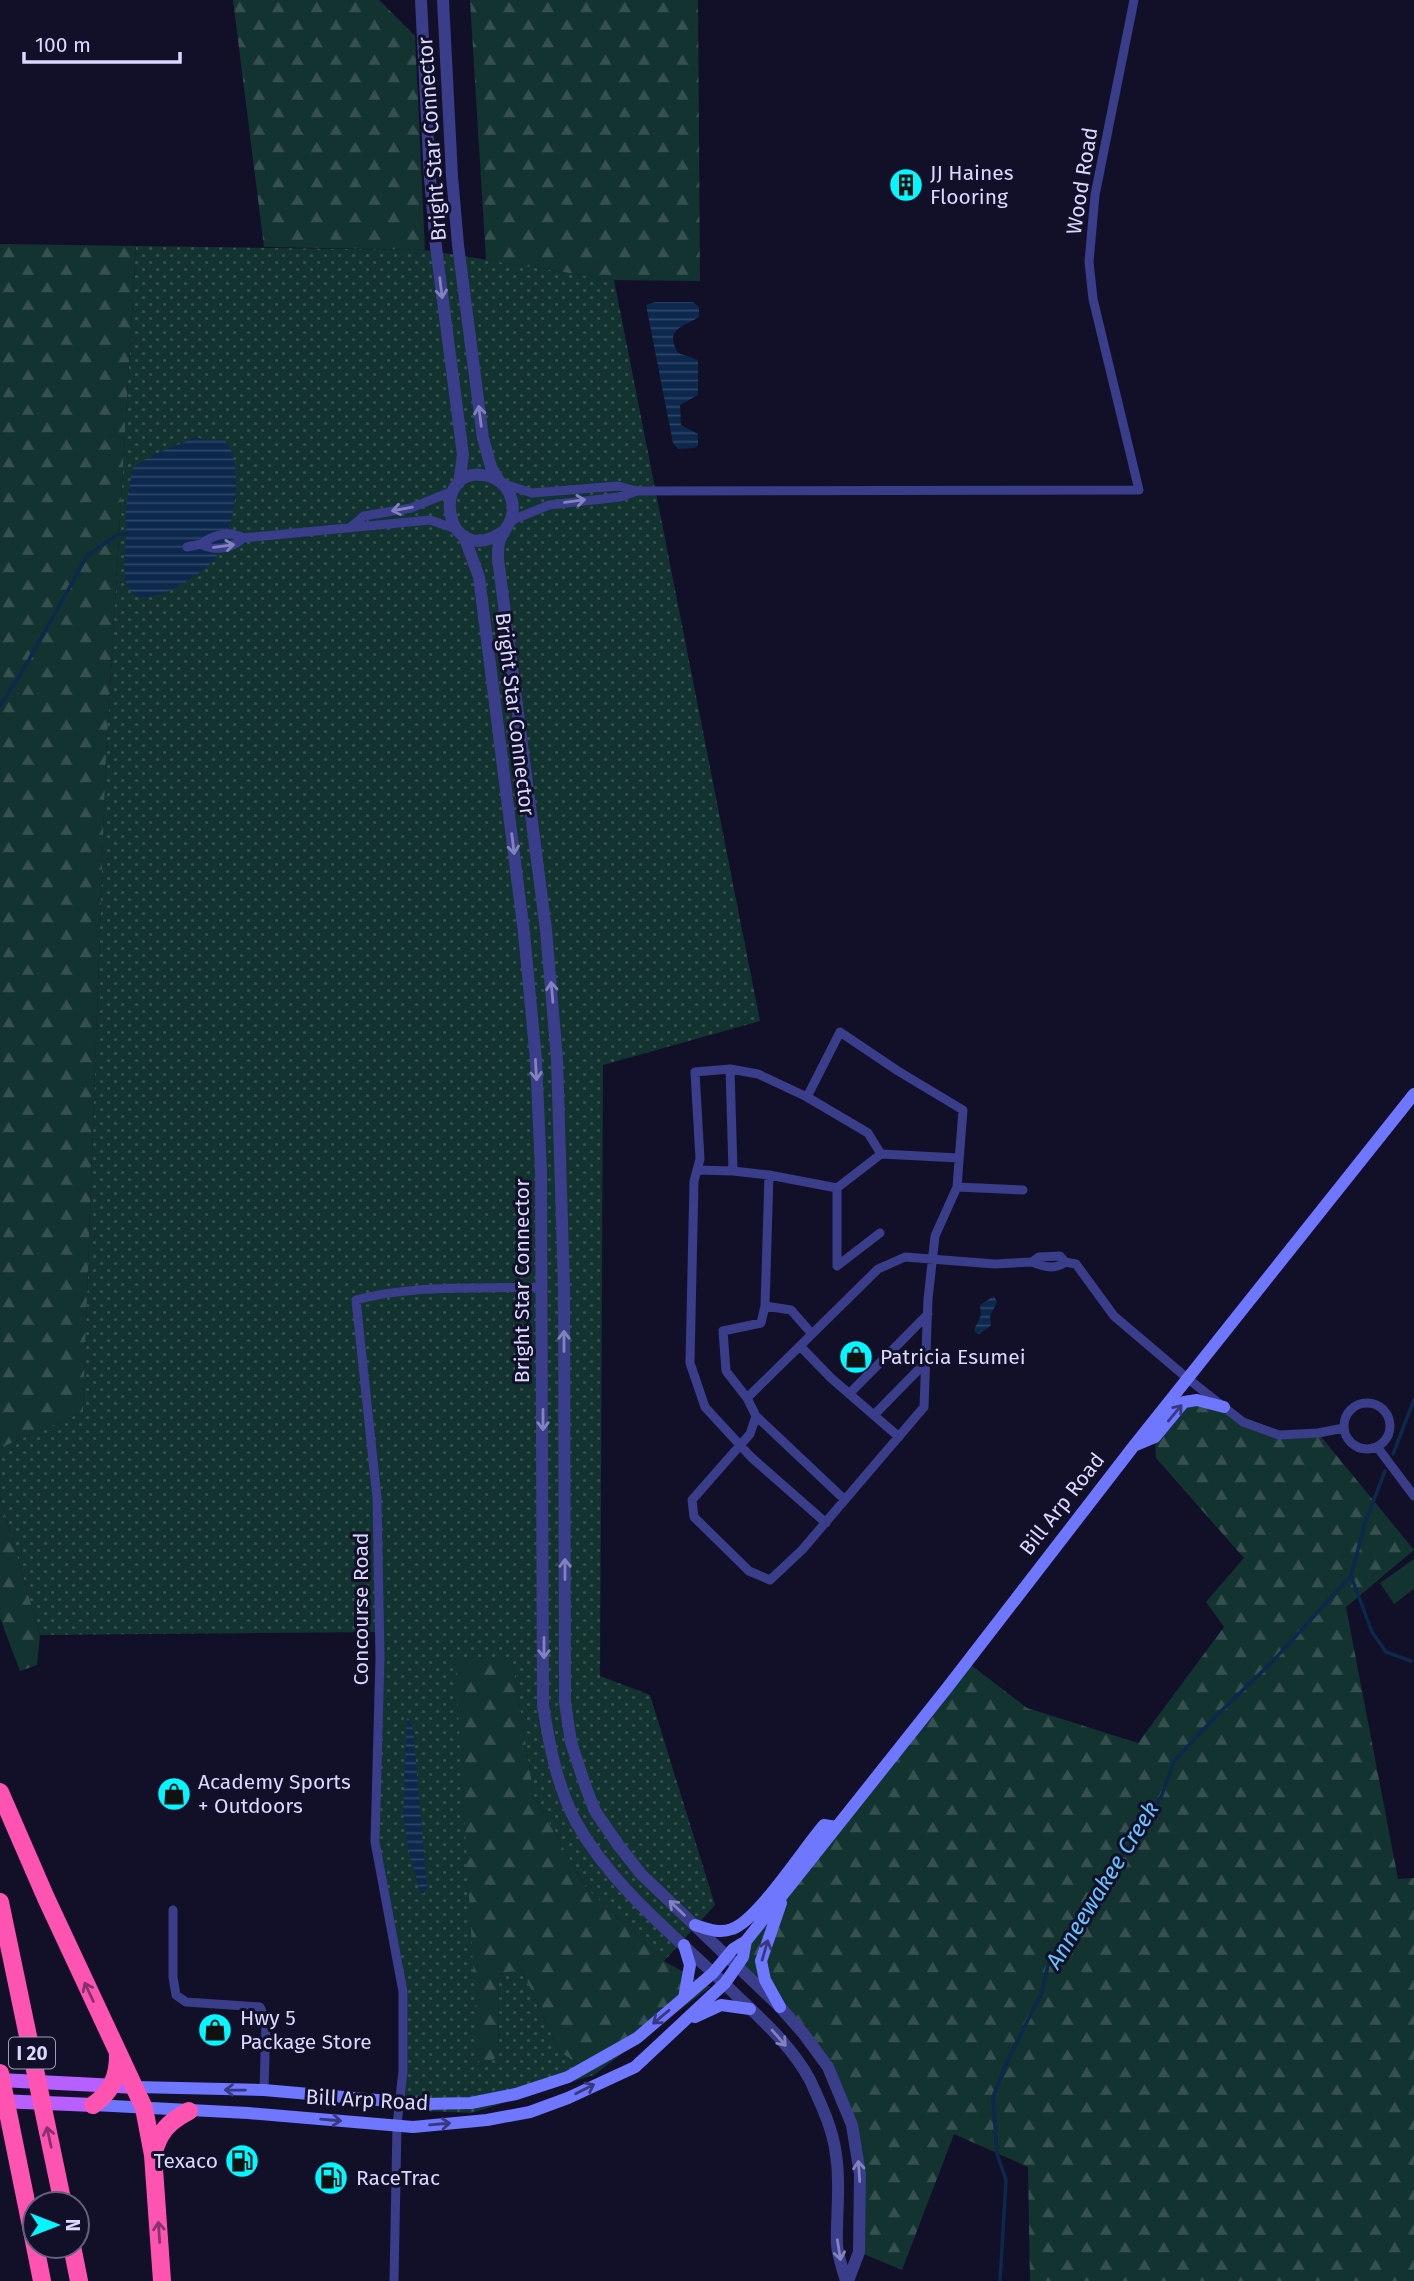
<svg xmlns="http://www.w3.org/2000/svg" width="1414" height="2281" viewBox="0 0 1414 2281" font-family="'Fira Sans',sans-serif">
	<defs>
		<pattern id="green-dots" width="8" height="8" patternUnits="userSpaceOnUse" patternTransform="scale(1.75)"><rect width="8" height="8" fill="#133330"/><path d="M2 2h.1M6 6h.1" fill="none" stroke="#35504f" stroke-width="1.8" stroke-linecap="round"/></pattern>
		<pattern id="forest-firs" width="22" height="20" patternUnits="userSpaceOnUse" patternTransform="scale(1.75)"><rect width="22" height="20" fill="#133330"/><path d="M5 1l3.5 6h-7zM16 11l3.5 6h-7z" fill="#35504f"/></pattern>
		<pattern id="water-rules" width="6" height="5" patternUnits="userSpaceOnUse" patternTransform="scale(1.75)"><rect width="6" height="5" fill="#0c284c"/><path d="M0 2.5h6" fill="none" stroke="#2f4667"/></pattern>
	</defs>
	<rect width="100%" height="100%" fill="#121029"/>
	<!-- green -->
	<path fill="url(#green-dots)" d="M136,246l289,4 189,30 146,741 -157,44 -3,611 50,19 65,210 -51,56 -78,-73 -52,-92 -22,-136 -33,406 20,-9 -1,-83 24,-4 37,81 35,24 -123,38 -68,-3v-118l-28,-150 5,-210 -340,3 -40,-138v-49l83,-36 23,-656z"/>
	<!-- forest -->
	<path fill="url(#forest-firs)" d="M233,0h146l36,36 10,214 -161,-3z
		M470,0h228l2,281 -86,-1 -128,-20z
		M0,244l136,2 -30,510 -23,656 -83,36z
		M1197,1400l46,22 36,13 39,-2 96,117 -68,57 52,272 16,-1v403h-384l-2,-114 -74,-33 -52,136 -43,-18 -1,-101 -30,-84 -91,-101 9,-25 221,-279 60,46 111,35 86,-116 -18,-25 38,-44 -88,-100 -1,-21 29,-35z
		M0,1497l40,138 -3,30 -17,6 -20,-53z
		M455,1659h57l22,137 52,92 78,73 46,26 -116,88 -35,-24 -37,-81 -24,4 1,83 -20,9z"/>
	<!-- pitch -->
	<path fill="#133330" d="M1414,1559v30l-20,15 -14,-21z"/>
	<!-- water -->
	<path fill="url(#water-rules)" d="M655,302h38l6,5v10c-16,10 -35,12 -21,36l20,7v35l-18,10 1,20 17,9v12l-4,2 -16,1 -5,-6 -27,-138z
		M196,437l9,3 18,-1c25,21 10,98 -9,121 -12,14 -68,52 -84,31 -12,-15 0,-57 -5,-74l7,-47c8,-13 48,-25 64,-33z
		M994,1296l3,6 -7,14 1,9 -11,9 -4,-1 -2,-3 7,-15 -1,-10z
		M407,1716l6,12 14,160 -5,8 -13,-43 -6,-40z"/>
	<g fill="none" stroke-linecap="round" stroke-linejoin="round">
		<!-- stream -->
		<path stroke="#0c284c" stroke-width="3.5" d="M0,706l26,-41 61,-109 30,-21 9,-1
			M1393,1454l21,-54
			M1351,1576l21,56 14,20 25,9
			M1000,2281l6,-101 -9,-26 -4,-57 15,-37 34,-68 6,-27 62,-96 29,-35 23,-39 12,-34 41,-44 57,-55 79,-86 14,-53 20,-52"/>
		<!-- minor -->
		<path stroke="#3a3d89" stroke-width="9" d="M504,484l28,9 86,-7 19,5 -17,6 -71,8 -39,16
			M637,491l502,-1 -46,-191 -4,-37 6,-67 39,-195
			M352,526l12,-10 47,-8 42,-17
			M243,538c-10,10 -29,14 -42,6 12,-9 28,-14 42,-6l187,-18 26,9
			M187,547l14,-3
			M730,1069l-35,3 5,87 -6,22 -4,182 15,44 46,50 75,66
			M807,1097l61,36 13,21
			M697,1170l36,1
			M769,1175l68,13
			M957,1187l66,3
			M1032,1262c11,5 24,8 33,0
			M837,1266v-78l44,-34 78,4
			M837,1266l43,-33
			M812,1334l-21,-24 -26,-4 4,-131 -36,-4 -3,-102 28,5 49,23 33,-65 58,39 65,39 -6,77 -22,49 -7,63 -4,108 -122,143 -32,30 -21,-9 -55,-54 -2,-17 58,-66 6,-18 -9,-18 131,-129 27,-12 90,7 37,-2 7,-5 21,-1 5,6 11,2 38,52 73,62 56,44 36,13 39,-2 26,-5
			M800,1346l31,32 68,59
			M849,1394l79,-80
			M747,1398l-21,-27 -3,-40 38,-8 4,-17
			M1344 1426a23 23 0 1 1 46 0a23 23 0 1 1-46 0Z
			M874,1415l51,-52
			M756,1416l89,84
			M1378,1448l36,48
			M173,1910v67l3,18 10,7 74,5 6,14 -2,69
			M394,2281l3,-156 6,-54v-79l-28,-150 5,-185 -3,-159 -21,-198c59,-16 124,-11 186,-13"/>
		<!-- tertiary -->
		<path stroke="#3a3d89" stroke-width="12" d="M421,0l9,178 6,69 27,208 -4,28
			M443,0l9,176 6,69 25,193 8,29 8,14
			M504,531c-61,43 -76,-70 -16,-55 19,5 29,25 23,43 -3,8 -10,15 -12,24 -1,5 -1,11 -1,16l48,371 11,129 7,229 1,415 6,39 14,43 10,26 24,35 22,28 139,133 23,26 25,34 24,58 8,49 -1,78 -11,29
			M464,536l15,41 45,356 12,127 5,111 2,534c6,39 14,81 33,117 38,68 103,117 158,171 27,26 58,53 76,87 11,24 23,49 26,75 5,30 0,60 1,90 1,12 6,25 9,36"/>
		<!-- secondary -->
		<path stroke="#6f76ff" stroke-width="12" d="M1136,1445l19,-8 29,-35 13,-2 27,7
			M695,1925c13,4 24,9 37,4 26,-9 71,-80 92,-104l12,2
			M684,1945l6,20 -6,33
			M780,2007l-15,-27 -4,-19 20,-58
			M695,2017l26,-12 29,4
			M136,2087l128,3 159,14 48,-1 45,-9 52,-17 69,-39 76,-65 20,-24 13,-8 201,-253 186,-241 281,-353
			M93,2105l155,8 165,14 74,-7 43,-8 38,-14 67,-31 90,-84 18,-26 3,-16"/>
		<!-- primary -->
		<path stroke="#b85fff" stroke-width="14" d="M0,2080l136,7
			M0,2101l93,4"/>
		<!-- motorway -->
		<path stroke="#ff53b1" stroke-width="18" d="M0,1792l46,106 98,210 9,47 9,126
			M0,1902l63,302
			M0,2073l35,173
			M93,2105c18,-12 25,-28 25,-50
			M153,2155c6,-23 15,-33 36,-44
			M35,2246l7,35
			M72,2246l7,35"/>
	</g>
	<!-- one-way arrows -->
	<defs><path id="oneway-shaft" d="M-6 0H5M1.5-3L5.5 0L1.5 3" fill="none" stroke-width="1.6" stroke-linecap="round" stroke-linejoin="round" transform="scale(1.75)"/></defs>
	<g stroke="#8283be">
		<use href="#oneway-shaft" transform="translate(441 288) rotate(83)"/>
		<use href="#oneway-shaft" transform="translate(480 416) rotate(-97)"/>
		<use href="#oneway-shaft" transform="translate(575 501) rotate(-8)"/>
		<use href="#oneway-shaft" transform="translate(402 509) rotate(170)"/>
		<use href="#oneway-shaft" transform="translate(224 546) rotate(-8)"/>
		<use href="#oneway-shaft" transform="translate(513 844) rotate(83)"/>
		<use href="#oneway-shaft" transform="translate(552 992) rotate(-95)"/>
		<use href="#oneway-shaft" transform="translate(536 1070) rotate(87)"/>
		<use href="#oneway-shaft" transform="translate(564 1341) rotate(-90)"/>
		<use href="#oneway-shaft" transform="translate(543 1420) rotate(90)"/>
		<use href="#oneway-shaft" transform="translate(565 1569) rotate(-90)"/>
		<use href="#oneway-shaft" transform="translate(544 1648) rotate(90)"/>
		<use href="#oneway-shaft" transform="translate(677 1908) rotate(-136)"/>
		<use href="#oneway-shaft" transform="translate(779 2038) rotate(49)"/>
		<use href="#oneway-shaft" transform="translate(859 2171) rotate(-94)"/>
		<use href="#oneway-shaft" transform="translate(839 2250) rotate(81)"/>
	</g>
	<g stroke="#37397f">
		<use href="#oneway-shaft" transform="translate(1175 1413) rotate(-50)"/>
		<use href="#oneway-shaft" transform="translate(765 1950) rotate(-74)"/>
		<use href="#oneway-shaft" transform="translate(661 2017) rotate(140)"/>
		<use href="#oneway-shaft" transform="translate(585 2089) rotate(-27)"/>
		<use href="#oneway-shaft" transform="translate(235 2090) rotate(-179)"/>
		<use href="#oneway-shaft" transform="translate(331 2120) rotate(5)"/>
		<use href="#oneway-shaft" transform="translate(440 2124) rotate(-5)"/>
	</g>
	<g stroke="#88326d">
		<use href="#oneway-shaft" transform="translate(89 1992) rotate(-115)"/>
		<use href="#oneway-shaft" transform="translate(49 2137) rotate(-102)"/>
		<use href="#oneway-shaft" transform="translate(159 2232) rotate(-94)"/>
	</g>
	<!-- icons -->
	<defs>
		<g id="building-disc" transform="scale(1.75)"><circle r="9.5" fill="#04f7ff" stroke="#121029"/><path d="M-4-6H4V6H1V3H-1V6H-4ZM-2.5-4.3h1.7v1.8h-1.7ZM.8-4.3h1.7v1.8H.8ZM-2.5-1h1.7V.8h-1.7ZM.8-1h1.7V.8H.8Z" fill="#111"/></g>
		<g id="shop-disc" transform="scale(1.75)"><circle r="9.5" fill="#04f7ff" stroke="#121029"/><path d="M-5-2.5h2.3a2.7 3.5 0 0 1 5.4 0H5L5.5 6h-11ZM-1.5-2.5h3a1.5 2.3 0 0 0-3 0Z" fill="#111"/></g>
		<g id="fuel-disc" transform="scale(1.75)"><circle r="9.5" fill="#04f7ff" stroke="#121029"/><path d="M-5.5-6h7V0h2V4h1.3V-2.5L3-4.5l.8-.8L6-3V5H2.5V1h-1V6h-7ZM-4.2-4.7v3.2H.2V-4.7Z" fill="#111"/></g>
	</defs>
	<g fill-rule="evenodd">
		<use href="#building-disc" x="906" y="185"/>
		<use href="#shop-disc" x="856" y="1357"/>
		<use href="#shop-disc" x="174" y="1794"/>
		<use href="#shop-disc" x="215" y="2030"/>
		<use href="#fuel-disc" x="242" y="2161"/>
		<use href="#fuel-disc" x="331" y="2178"/>
	</g>
	<g text-anchor="middle" stroke-width="6" stroke-linejoin="round" paint-order="stroke">
		<!-- shield labels -->
		<rect fill="#121029" stroke="#9e9cbf" stroke-width="2" x="9" y="2037.5" width="46" height="31" rx="5"/>
		<g font-size="19" font-weight="bold" fill="#dad8ff">
			<text x="32" y="2060">I 20</text>
		</g>
		<!-- street labels -->
		<g font-size="21" fill="#dad8ff" stroke="#121029">
			<text transform="translate(432 139) rotate(-94)" y="7">Bright Star Connector</text>
			<text transform="translate(1082 181) rotate(-81)" y="7">Wood Road</text>
			<text transform="translate(515 714) rotate(83)" y="7">Bright Star Connector</text>
			<text transform="translate(522 1281) rotate(-90)" y="7">Bright Star Connector</text>
			<text transform="translate(1062 1504) rotate(-52)" y="7">Bill Arp Road</text>
			<text transform="translate(361 1609) rotate(-90)" y="7">Concourse Road</text>
			<text transform="translate(367 2100) rotate(3)" y="7">Bill Arp Road</text>
		</g>
		<!-- poi labels -->
		<g font-size="21" fill="#dad8ff" stroke="#121029" text-anchor="start">
			<text x="930" y="180">JJ Haines<tspan x="930" dy="24">Flooring</tspan></text>
			<text x="880" y="1364">Patricia Esumei</text>
			<text x="198" y="1789">Academy Sports<tspan x="198" dy="24">+ Outdoors</tspan></text>
			<text x="240" y="2025">Hwy 5<tspan x="240" dy="24">Package Store</tspan></text>
			<text x="218" y="2168" text-anchor="end">Texaco</text>
			<text x="356" y="2185">RaceTrac</text>
		</g>
		<!-- water labels -->
		<g font-size="23" font-style="italic" fill="#66c3ff" stroke="#121029">
			<text transform="translate(1102 1885) rotate(-58)" y="8">Anneewakee Creek</text>
		</g>
	</g>
	<!-- north arrow -->
	<g transform="translate(56 2225) rotate(90)"><circle r="33" fill="#121029" stroke="#62607f" stroke-width="2"/>
	<path d="M0-5L12 26L0 18L-12 26Z" fill="#04f7ff"/>
	<text y="-10" font-size="19" font-weight="bold" text-anchor="middle" fill="#dad8ff">N</text>
	</g>
	<!-- scale -->
	<path d="M24 52v10h156v-10" fill="none" stroke="#dad8ff" stroke-width="3.5"/>
	<text x="35" y="52" font-size="21" fill="#dad8ff" stroke="#121029" stroke-width="5" paint-order="stroke">100 m</text>
</svg>
